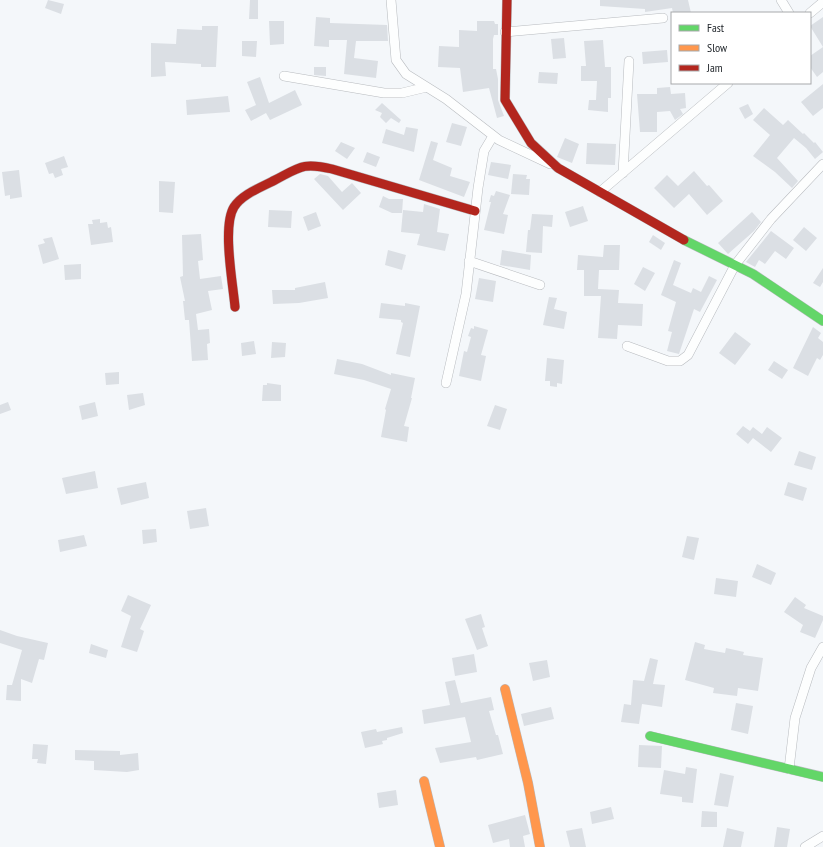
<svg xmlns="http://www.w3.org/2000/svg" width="823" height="847" viewBox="0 0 823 847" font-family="'PT Sans Narrow',sans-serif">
	<rect width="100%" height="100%" fill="#f4f7fa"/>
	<!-- building -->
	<path fill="#dbdfe4" d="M48,0l16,4 -3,10 -16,-6z
		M250,0h8v19h-9z
		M600,0h88l3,13h-18l-1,-5 -27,4v-3l-45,-3z
		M316,17l14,1v5l57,2 1,16h-32l-2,17 24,3 -2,17 -32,-4 3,-34h-18v7l-15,-1z
		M823,17v55l-6,5 -7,-10v-11l13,-9 -13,-21z
		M269,21h15v23l-14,1z
		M477,21h17l1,3h3v11h-4l-1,4v30h3l2,10v21l6,16 -7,2 -8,-30 -26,4 -3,-24 -22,-1 1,-21 20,1v-17l18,1z
		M202,26h16l-2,41h-15v-3l-36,-2 1,14 -15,1v-34l25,1 1,-15 25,1z
		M564,38l2,20 -13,1 -2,-20z
		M603,40l2,27h6v31h-3v14l-20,-2 1,-10h7l1,-19h-16v-15h5l-2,-25z
		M242,41h15l-1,16 -14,-1z
		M667,50l1,12 -25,2 -1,-12z
		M314,67h12v9l-12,-1z
		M539,72l19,1 -1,11 -19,-1z
		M260,77l9,26 26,-13 7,15 -32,15 -4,-7 -15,8 -6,-11 11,-5 -9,-23z
		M823,84v24l-10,8 -12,-14z
		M670,87l1,7 14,-1 1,15 -6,1 3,5 -8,6 -5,-9 -13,1v20h-17l-3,-38h20v-6z
		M228,96l2,16 -43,3 -1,-15z
		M382,103l19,17 -2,3 -8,-5 -5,5 -6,-6 2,-4 -7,-3z
		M748,104l5,10 -8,5 -6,-11z
		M764,108l19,17 5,-5 15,14 1,-1 10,10 1,-1 8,10 -8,7 -9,-11 -12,-10 -17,20 21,23 -6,7 -17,-16 -22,-16 17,-21 -17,-15z
		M452,123l15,4 -6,19 -15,-4z
		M406,127l12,2 -4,23 -32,-9 4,-14 18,6z
		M565,138l14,6 -7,19 -15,-6z
		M431,141l7,2 -5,17 19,8 -2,8 20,6 -6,15 -45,-17z
		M341,142l14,6 -8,11 -12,-8z
		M587,143l29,1 -1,21 -29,-1z
		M367,152l13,5 -4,10 -13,-5z
		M64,156l4,11 -7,2 2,6 -8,3 -2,-5 -4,1 -4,-11z
		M491,162l20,3 -3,14 -20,-4z
		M19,170l3,27 -12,2v-4l-5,1 -3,-24z
		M694,171l13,15 2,-1 14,16 -16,14 -18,-21 -15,14 -20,-20 13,-13 11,11z
		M320,174l8,2 14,16 10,-9 9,10 -18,17 -29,-31z
		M513,174l14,1 -1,4h4l-1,16 -18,-1z
		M159,181l16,1 -2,31 -14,-1z
		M496,191l14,4 -7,19 5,1 -4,19 -20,-4 7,-28h-2l2,-7 3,1z
		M383,196l6,3h14l-1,14h-10l-13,-6z
		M424,204l16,5 -3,23 12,2 -4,17 -28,-6 3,-11 -19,-2 2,-22 20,2z
		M583,206l5,15 -18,6 -5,-15z
		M269,210l23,1 -1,17 -23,-1z
		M316,212l5,14 -13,5 -5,-14z
		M752,212l9,10 -7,9 -26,23 -10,-11z
		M532,214l21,1 -1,12 -9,-1 -1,27 -16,-1 2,-22h2z
		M100,219v4l7,-1 1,6 3,-1 2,15 -22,3 -3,-21h5l-1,-4z
		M804,227l13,11 -11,13 -13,-11z
		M771,231l23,17 -8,11 -11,-8 -10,13 -6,-4 -4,7 -9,-5z
		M201,234l2,26 -5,1 2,18 21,-3 2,13 -15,2 4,19 -16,4 2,16 11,-1 1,14 -3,1 1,16 -16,1 -3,-41h-4l-2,-19h2l-5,-24 3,-1 -1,-41z
		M653,235l12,8 -4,7 -12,-8z
		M52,237l7,22 -16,5 -5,-19 7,-2 -2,-4z
		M604,245h16l-1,25h-20l-1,19 21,1 -1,13 25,1 -1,22 -24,-1 -1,14 -19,-1 3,-42h-17v-26h-7l1,-15 25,2z
		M388,250l18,5 -4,15 -17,-5z
		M502,250l29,5 -1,15 -30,-5z
		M674,260l7,3 -8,22 18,8 2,-5 8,4 8,-16 8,4 -17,32 -6,-3 -15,45 -12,-3 5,-19 -4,-1 8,-29 -15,-7z
		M81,264v15l-16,1 -1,-15z
		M643,267l12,6 -10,18 -11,-7z
		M823,268v14l-3,5 -7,-4z
		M479,278l17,3 -3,21 -18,-3z
		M325,282l3,16 -29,5 -26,1 -1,-14h23v-2z
		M549,297l8,1 -3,11 13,3 -3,17 -21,-4z
		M381,303l24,3v-3l15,3 -10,51 -14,-3 7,-31 -2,-1v-2l-22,-2z
		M474,326l14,4 -7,25 5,1 -5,25 -22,-5 5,-25 3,1 4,-15 -3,-1 3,-8 3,1z
		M813,327l8,6 -3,5 5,4v13l-3,5 -3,-2 -9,18 -15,-8z
		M735,332l16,12 -16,21 -16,-12z
		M254,341l2,13 -14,2 -1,-13z
		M272,342l14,1 -1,14 -14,1z
		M547,358l17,2 -2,24 -5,-1v4l-7,-1v-5h-5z
		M337,359l25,5 29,11v-2l24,5 -4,20h1l-8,28 5,1 -2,15 -26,-5 5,-27 -1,-1 6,-20 -27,-9 -30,-6z
		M774,361l14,9 -6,9 -14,-9z
		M119,372v12l-13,1 -1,-12z
		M267,383l14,2v16h-19l1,-16h4z
		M143,393l2,12 -16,5 -2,-15z
		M8,402l3,8 -11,4v-9z
		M95,402l3,14 -16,4 -3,-14z
		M495,405l12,4 -7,21 -13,-4z
		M743,426l7,5 3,-4 9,7 5,-7 15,11 -11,14 -18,-14 -5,6 -12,-10z
		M799,451l17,6 -4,13 -18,-5z
		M95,471l3,17 -32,6 -4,-16z
		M146,482l3,16 -28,7 -4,-17z
		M788,482l19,6 -4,13 -19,-6z
		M206,508l3,18 -19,3 -3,-18z
		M156,529l1,13 -14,2 -1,-14z
		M84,535l3,11 -27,6 -2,-12z
		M687,536l12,2 -5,22 -12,-3z
		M757,564l19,9 -5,12 -19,-8z
		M716,578l22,3 -2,16 -22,-3z
		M128,595l23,10 -11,24 4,2 -7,21 -16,-5 10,-31 -10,-5z
		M795,597l11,8 -2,3 19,8v4l-8,18 -15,-6 3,-7 -19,-13z
		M481,614l4,13 -3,1 6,18 -11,4 -12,-31z
		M0,630l17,6 31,7 -4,17 -5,-1 -7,24 -11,-4v22l-15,-1 1,-15h5l10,-35 -22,-7z
		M695,642l10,3 -1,4 21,4 1,-5 18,4 -1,3 20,3 -5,33 -20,-3 -1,8 -24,-3 1,-5 -29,-8z
		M91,644l17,6 -2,8 -17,-5z
		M474,654l3,18 -22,4 -3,-18z
		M650,658l8,2 -5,24 12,1 -3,22 -20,-3 -3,20 -18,-2 3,-18 7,1 2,-25 11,1z
		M547,660l3,17 -17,4 -4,-18z
		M455,680l6,23 30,-6 3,13 -5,1 7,24h2l5,19 -26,6 -1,-3 -36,6 -5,-15 36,-6 -6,-25 -41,7 -2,-14 28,-5 -5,-23z
		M736,703l17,3 -5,28 -17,-4z
		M551,707l3,12 -30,7 -3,-12z
		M402,727l1,6 -16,5v2l-5,1 1,3 -18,4 -4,-16 15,-3 1,3z
		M33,744l15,1 -2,19 -9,-1 1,-4h-6z
		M639,745l23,1 -1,22 -23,-1z
		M75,750l45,1v4l18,-2 1,17 -12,2 -33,-2v-9l-19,-1z
		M686,767l11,2 -4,34 -11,-1v-5l-22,-3 4,-24 21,4z
		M720,773l14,3 -6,31 -14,-2z
		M396,790l2,15 -19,3 -2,-15z
		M611,807l3,12 -22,5 -2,-12z
		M702,811l15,1v15h-16z
		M525,815l5,19 -7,2 2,11h-15l-1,-8 -16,4 -5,-18z
		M777,827l13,2 -3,18h-13z
		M582,828l4,19h-16l-4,-16z
		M727,828l17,4 -3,15h-18z"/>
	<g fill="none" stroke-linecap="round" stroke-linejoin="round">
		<!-- street casing -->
		<g stroke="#b8bbbf" stroke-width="10">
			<path id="street" d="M391,0l5,60 10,14 40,25 53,41 51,24
				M781,0l8,13
				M810,13l13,-11
				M505,32l158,-14
				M284,76l100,17h18l25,-6
				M623,173l6,-112
				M600,192l128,-109
				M469,261l71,24
				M627,346l41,15h12l8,-6 47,-90 36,-46 52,-55
				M446,383l20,-89 12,-106 6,-37 9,-15
				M789,769l6,-51 16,-50 12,-21
				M805,847l18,-11"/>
		</g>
		<!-- fast casing -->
		<g stroke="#b8bbbf" stroke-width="10">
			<path id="fast" d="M684,240l69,34 70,47
				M650,736l173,41"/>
		</g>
		<!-- slow casing -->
		<g stroke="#b8bbbf" stroke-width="10">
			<path id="slow" d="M505,689l23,94 12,64
				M424,781l16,66"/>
		</g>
		<!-- jam casing -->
		<g stroke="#b8bbbf" stroke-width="10">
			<path id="jam" d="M507,0l-2,100 26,43 27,25 126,72
				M235,307c-2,-23 -13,-81 -1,-100 8,-13 28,-20 41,-27 25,-13 28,-18 57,-11l143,42"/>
		</g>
		<!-- street -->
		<use href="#street" stroke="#fdfefe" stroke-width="9"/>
		<!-- fast -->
		<use href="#fast" stroke="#63d668" stroke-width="9"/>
		<!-- slow -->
		<use href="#slow" stroke="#ff974d" stroke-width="9"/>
		<!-- jam -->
		<use href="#jam" stroke="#b3261e" stroke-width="9"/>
	</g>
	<!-- legend -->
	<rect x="671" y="12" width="140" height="72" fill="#ffffff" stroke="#a7a9ab"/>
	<rect x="679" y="25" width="20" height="6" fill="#63d668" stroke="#a7a9ab"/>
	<text x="707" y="32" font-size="12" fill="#22272c">Fast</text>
	<rect x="679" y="45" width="20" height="6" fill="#ff974d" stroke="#a7a9ab"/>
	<text x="707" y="52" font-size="12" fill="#22272c">Slow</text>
	<rect x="679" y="65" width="20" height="6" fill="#b3261e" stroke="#a7a9ab"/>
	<text x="707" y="72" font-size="12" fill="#22272c">Jam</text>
</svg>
